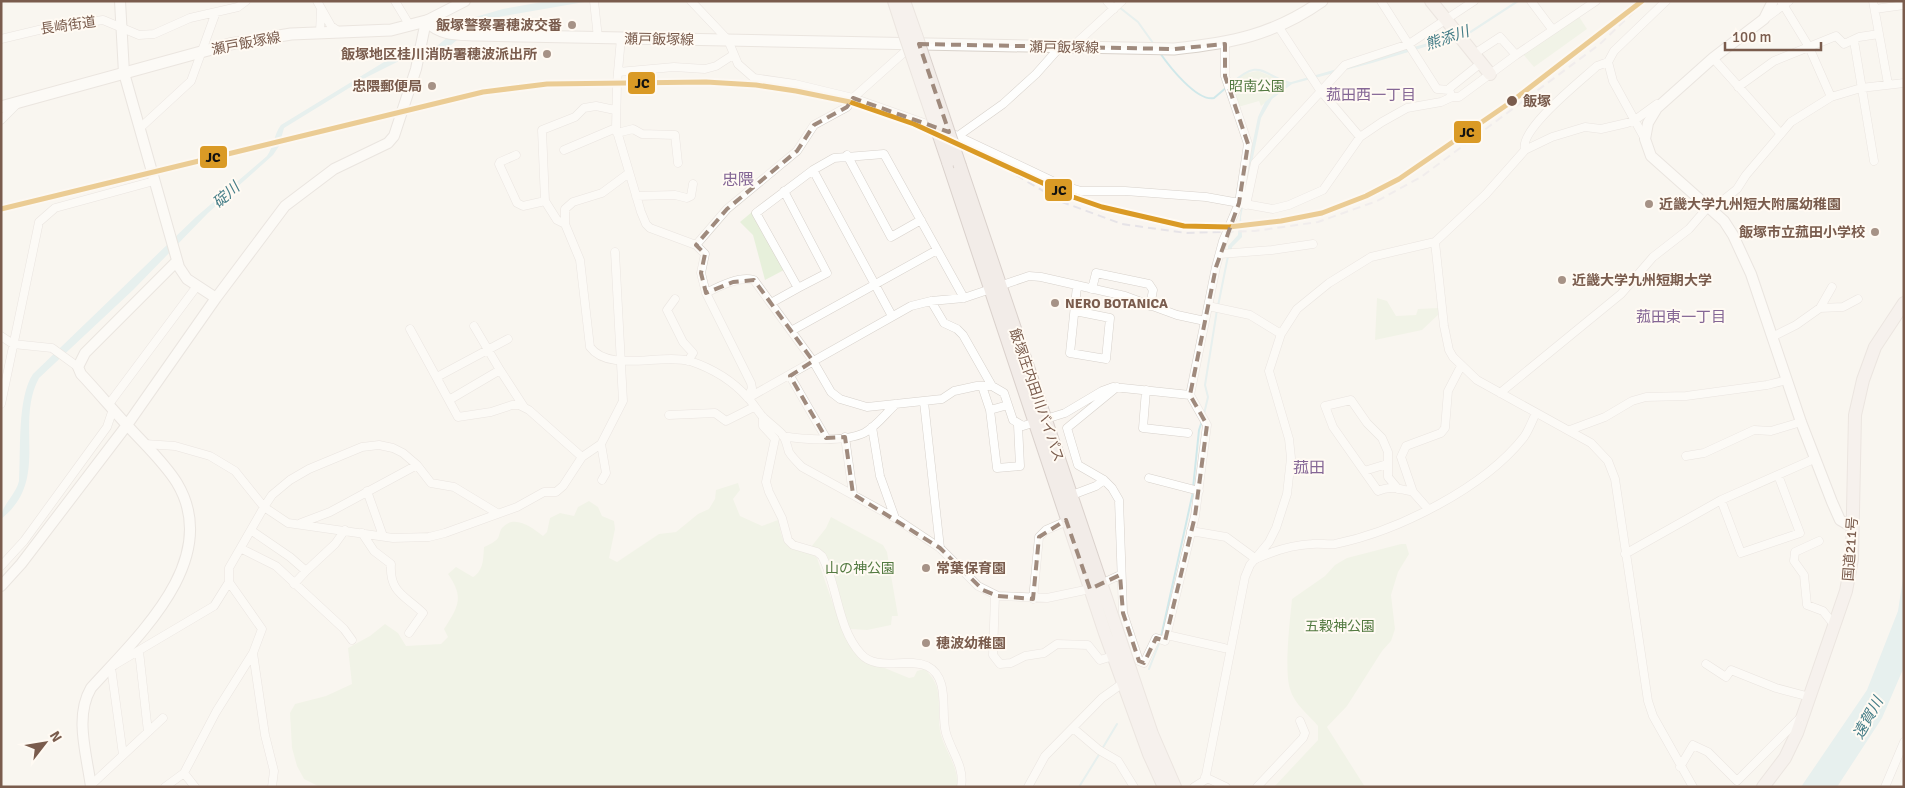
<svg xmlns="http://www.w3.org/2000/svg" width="1905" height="788" viewBox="0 0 1905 788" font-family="Signika,'Noto Sans JP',sans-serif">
	<rect width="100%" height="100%" fill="#f9f5f0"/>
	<!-- green -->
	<path fill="#e7f0db" d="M1578,15l9,14 -53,38 -11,-13z
		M1258,71l30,12 -27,23 -2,-5 -21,6 -7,-20 12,-13z
		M752,212l32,58 -19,10 -12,-45 -13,-13z
		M1377,298l10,3 9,15 20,-1 2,-6 20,-1 1,6 -17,16 -47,10z
		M738,483l2,7 -7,9 7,17 22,10 16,-6c2,7 3,17 7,23 7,10 24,6 32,15l22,63 11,25 8,11 51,21 5,-1 3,-6 7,-2c23,18 11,43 17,66 5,18 18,32 16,52h-637l-16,-8 -7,-13 -5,-18 -2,-35 5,-9 31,-8 26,-12 -4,-36 22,-12 15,-12 13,9 8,13 35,-2 7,-7 -4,-8c15,-23 20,-32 4,-55l8,-7 17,10c11,-7 10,-18 11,-30 5,-2 11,-5 14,-9 2,-4 2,-9 5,-11 12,-13 30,1 40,9l4,-4 3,-14 10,-5 14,3 4,-9 11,-6 9,6 4,9 12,5 1,8 -6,29 8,4 42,-28 17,-2 22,-18 11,-5 6,-10 1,-9z
		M831,517l52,28 4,7 11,64h-6l-1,9 -24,5 -17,-1 -26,-73 -13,-9 15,-19z
		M1401,544h5l3,10 -11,18 -7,23 4,34 -4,12 -9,10 -35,55 -20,21 38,60h-91l44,-47v-14c-9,-11 -24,-22 -28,-37 -6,-19 0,-69 2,-90l33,-23 10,-11 12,-7z"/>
	<!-- water -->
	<path fill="#d0e8ea" d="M548,1h42l-109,19 -36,30 -12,5 -34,6 -32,16 -83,51 -5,18 -6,9 -65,58 -75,77 -94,88c-25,46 12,102 -38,141 0,-14 15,-24 18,-38 2,-30 -2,-83 14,-107l163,-157 71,-61c7,-10 7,-22 14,-31l108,-66 49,-14 34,-27 31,-9z
		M1516,1h4l-49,32 -99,30 -80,21 -20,15 -11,19 -20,99 1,20 -10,10v4h-4v-5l10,-11 5,-46 15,-72 7,-15 23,-19 182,-52z
		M1904,572v95l-22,51 -45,69h-36l66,-97 31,-79z"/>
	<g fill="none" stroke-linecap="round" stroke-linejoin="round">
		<!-- stream -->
		<path stroke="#d0e8ea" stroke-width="2" d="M1119,7l19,15 15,21
			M1160,53c9,13 37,49 54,45l13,-11
			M1231,84c30,-27 30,-9 59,-1
			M1218,306l10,-50
			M1204,414l4,-17 -3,-12 12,-75
			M1193,488l6,-58 3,-9
			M1161,637l32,-145
			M1149,669l11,-28
			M1102,749l15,-25
			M1079,787l21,-34"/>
		<!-- minor casing -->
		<g stroke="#d7d1cb" stroke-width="9">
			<path id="minor" d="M317,1l14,25 7,5
				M395,1l15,25
				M594,1l4,37
				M691,1l37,39 10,24 16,14 41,6 58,14 85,30
				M1107,1l7,8
				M1381,1l56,88 12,1
				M1531,1l21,28
				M1781,1l28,46 22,50
				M1875,9l29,-4
				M1766,18l23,-17
				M1278,26l42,64 40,47
				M320,32l1,-22
				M1879,34l9,50
				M621,38l-4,45 -1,45 25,84 5,12 4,4 46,17 9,9 -4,19 5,20 45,90 1,5 -4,10
				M1,39l46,-11 56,-8 36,15 15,-1 36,-16 48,-11 8,-6
				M1854,41l20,120
				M1072,47l50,-46
				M1474,54l26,-17 16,18 -57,42h-7l-3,-7 2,-3 30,-24
				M1516,55l80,-54
				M1713,58l68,76
				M618,72l56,-5 31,2 11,-3 17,-11
				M1738,87l36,-26 62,-25 8,8 15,-7 20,-3 -6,-33
				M1,120l16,-16
				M140,128l51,-47 25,-69
				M949,132l112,53 20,6h44l81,6 67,12 16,-4 34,-15 37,-53 22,-15 25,-14 34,-6 11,-5
				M617,133l16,-4 9,5 33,1 3,28
				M958,136l45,-32 33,-30 24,-27
				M1645,139l-32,-58 -5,-19 6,-11 52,-50
				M564,150l52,-22
				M1525,150c-7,-20 57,-70 72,-84l11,-4
				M516,155l-16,7 -1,2 18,39 6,3 22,-5 12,19 8,4
				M847,155l44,82 30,-17
				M813,170l79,146
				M629,173l-27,20 -29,9 -8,7v15l15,36 10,87c19,26 71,6 100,14 21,7 43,20 58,37 5,5 9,12 14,18 6,6 14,12 20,18 4,5 5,12 7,18 3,5 8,10 13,15l93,51 45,30 38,38 20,10 49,2 43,-9 30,-14
				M784,191l43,82 -29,15
				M636,196l39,-1 12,3 4,-2 2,-12
				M545,201l-3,-71 33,-13 9,-9 12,-2 19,4
				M1246,205l9,-42 90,-98 64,-21 65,-43
				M1435,242l9,84 5,24 4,7 24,23 114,63 17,18 7,18 33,222 5,15 40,71
				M696,245l31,-36 70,-58 17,-26 33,-18 6,-9 57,-51
				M1220,254l52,-4 41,-6
				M1092,289l4,-16 53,11 4,6 -3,16
				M706,293c14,-7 33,-17 48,-13l59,81 18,31 9,7 27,8 75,-8 12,-8 23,-5h15l12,7 9,27 10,6 42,-13 37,-22 11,-4 77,8
				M675,299l-8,11 16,32 10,11 -5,8
				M931,301l13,22 13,6 6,6 29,51
				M771,303l27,-15 -42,-75 57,-43 21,-12 50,-4 80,144
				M1208,306l42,9 31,19
				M1820,308l12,-21
				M1075,311l35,7 -4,41 -36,-6 7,-67
				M410,329l48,88 33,-5 21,-7h7l10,5 53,47
				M791,331l146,-81
				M1,336l12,8 39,4 26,19
				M1772,337l24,-12 24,-17 23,-1 15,-8
				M500,370l24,37
				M790,376l36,62
				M437,377l71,-38
				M982,386l8,24 7,58 23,-2 -2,-41
				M1146,390l-3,38 45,5
				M1500,393l121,-99 32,-37 36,-28 19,-22 14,-6 15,-12 9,-14 45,-53 40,-25 30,-9 43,-5
				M748,398l163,-92 20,-5 33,-3 65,-22 12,1 84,19 52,19 28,6
				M449,400l51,-30 -26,-44
				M924,402l16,146
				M1,404l38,-182 16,-14 99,-27
				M109,404l88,-118
				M990,410l18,-5
				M669,415l46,-2 11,8 28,-14
				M763,417v9l12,13 -9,43 3,10 13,26 6,22 5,5 24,7 5,4c16,30 15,72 39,98 16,18 46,3 66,12 24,12 13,47 19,67 5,18 19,34 15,54
				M872,427l8,49 15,42
				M1570,430l35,-13 27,-16 14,-4 40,-1 81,-11 20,-5
				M783,436c21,4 62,6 81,-3 12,-6 22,-20 32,-29
				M845,437l8,57
				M145,444l30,2 35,10 25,15 29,36 24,16 105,15 36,-1 16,-4 72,-26 27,-15h12l7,-6 19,-29 19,-13 22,-43 -8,-149
				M601,444l5,29 -4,7
				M1686,456l18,-3 50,-23 17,1 30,-9
				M1364,471l23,-7
				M1149,478l50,13
				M1104,480l-26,-15 -11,-37 50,-41
				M1398,489l-10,-12v-25l-6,-14 -15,-15 -16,-23 -26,6 8,21 45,64c12,-6 23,-2 35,1
				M367,491l16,45
				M1072,495l24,-9 8,-6 8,8 7,12 4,113 16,48 5,2 12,-25 9,3 30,-125 12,-91 -17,-30 26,-128 7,-26 16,-38 9,-59 -23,-68v-32
				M1721,500l20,53 59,-20 -22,-58
				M1428,509l-15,-17 -12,-35 5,-11 35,-13 4,-5 3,-37 13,-25
				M301,523l29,-11 87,-47 14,18 23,4 43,26
				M252,531l38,26 16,14 -12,13
				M1191,531l35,6 30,22
				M362,533l12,18 17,13c-2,29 15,32 32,49l-14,20
				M1819,541l-24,11 -1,9 10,14 3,30 16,6 12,15
				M242,549l34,17 68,63 8,11
				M1625,554l96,-54 93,-41
				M1258,558c18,-8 34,-13 54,-14 8,-1 16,1 23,0 63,-13 149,-56 189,-107 5,-7 8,-16 12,-24
				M1,566l23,-25 83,-114 6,-18
				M306,571l29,-27 10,-14
				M995,595l-2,60 7,9 11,-1 14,-7 19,-3 13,-9 31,1 12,15 13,-4
				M1033,599l6,-62 7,-7 21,-9
				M1167,635l57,13
				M139,651l9,81
				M253,653l12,82 9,36 -2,16
				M1706,664l20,13 5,-7 45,18 34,9
				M1073,728l26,22 19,11 16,26
				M123,755l-12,-88 103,-61 15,-24v-14l35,-61 8,-12 18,-15 19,-11 53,-22 17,-2 14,3 10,5 14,12
				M1680,767l13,-22 15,7 29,29 64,-64
				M1205,777l21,10
				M91,785l72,-67
				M165,787l19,-14
				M195,787l-11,-14 32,-61 37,-59 9,-24 -33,-47
				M1028,787l17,-31 57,-58 21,-15
				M1194,787l11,-7 40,-203 5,-12 19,-23 7,-14 11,-34 4,-36 -2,-19 -20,-68 12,-37 16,-25 32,-26 42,-26 64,-15 51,-48 39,-44 27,-13 33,-10 16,2 26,-6 8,-3 22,-16
				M1257,787l46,-49 2,-5 -5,-12
				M1885,787l19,-45"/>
		</g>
		<!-- tertiary casing -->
		<g stroke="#d7d1cb" stroke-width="12">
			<path id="tertiary" d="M120,1l4,72 55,194 8,12 29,19
				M1773,1l-9,18 -51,39 -56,50 -9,15 -3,16 6,17 73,65 9,14 18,39 50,148 31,80 8,18 12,7
				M1,586l20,-22 106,-139 89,-127 69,-92 49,-37 54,-26 6,-7 22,-67 10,-48 39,-20
				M91,787c-4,-32 -17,-70 0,-99 46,-51 132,-128 86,-205 -13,-21 -33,-39 -50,-58 -15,-16 -30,-34 -46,-51l-3,-7 7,-14 92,-92"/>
		</g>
		<!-- secondary casing -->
		<g stroke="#d9d2cb" stroke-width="13">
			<path id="secondary" d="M1,107l229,-63 61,-10 100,-4 35,-9c15,14 29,13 49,14l699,14c57,-6 100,-14 148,-48"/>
		</g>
		<!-- primary casing -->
		<g stroke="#dad1cc" stroke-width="14">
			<path id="primary" d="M1431,1l59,73"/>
		</g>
		<!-- trunk casing -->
		<g stroke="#dad1cc" stroke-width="14">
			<path id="trunk" d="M894,1l11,34
				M904,1l12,34
				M948,162l157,471 44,121 15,33
				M960,166l192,568 23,53
				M1763,787l22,-29 12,-25 49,-142 6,-32 3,-144 8,-35 12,-33 29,-44"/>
		</g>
		<!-- minor -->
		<use href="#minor" stroke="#fefefd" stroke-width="8"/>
		<!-- tertiary -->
		<use href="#tertiary" stroke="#fefefd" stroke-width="10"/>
		<!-- secondary -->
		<use href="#secondary" stroke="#fefefd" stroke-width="11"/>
		<!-- primary -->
		<use href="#primary" stroke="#f3eee8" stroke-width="12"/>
		<!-- trunk -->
		<use href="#trunk" stroke="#f2ece8" stroke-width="12"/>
		<!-- rail -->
		<path stroke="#e6e3e7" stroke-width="2" stroke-dasharray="8 5" stroke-linecap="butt" d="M994,162l68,40 60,22 64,9 69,-2 63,-9 59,-21 44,-24 179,-133 45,-43"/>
		<!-- trunk-bridge casing -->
		<g stroke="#dad1cc" stroke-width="14" stroke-linecap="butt">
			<path id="trunk-bridge" d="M905,35l43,127
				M916,35l44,131"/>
		</g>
		<!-- trunk-bridge -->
		<use href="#trunk-bridge" stroke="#f2ece8" stroke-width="12"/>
		<!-- rail-1 casing -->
		<g stroke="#fffaf3" stroke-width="9">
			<path id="rail-1" d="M1,209l482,-117 64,-8 159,-2 50,3 40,6 54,11 64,22 159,73 29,10 82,19 45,1 52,-6 41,-8 44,-17 33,-17 112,-77 131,-101"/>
		</g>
		<!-- rail-1 -->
		<use href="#rail-1" stroke="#da9a25" stroke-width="5"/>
	</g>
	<!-- marked area -->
	<path d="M0 0H1905V788H0ZM919,44l255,5 51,-5v32l23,68 -9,59 -23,64 -26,128 17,30 -12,91 -30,125 -9,-3 -12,25 -5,-2 -16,-48 -3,-38 -30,14 -24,-69 -27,17 -6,62 -35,-3 -15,-6 -43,-42 -87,-54 -8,-57 -19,1 -36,-62 23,-15 -59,-81 -21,2 -27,11 -5,-20 4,-19 -9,-9 31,-36 70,-58 17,-26 33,-18 6,-9 96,34z" fill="#f9f5f0" fill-opacity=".55" fill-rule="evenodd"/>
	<path fill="none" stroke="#9f8a7d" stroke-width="4" stroke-dasharray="10 6" stroke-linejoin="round" d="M919,44l255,5 51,-5v32l23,68 -9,59 -23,64 -26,128 17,30 -12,91 -30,125 -9,-3 -12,25 -5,-2 -16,-48 -3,-38 -30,14 -24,-69 -27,17 -6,62 -35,-3 -15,-6 -43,-42 -87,-54 -8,-57 -19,1 -36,-62 23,-15 -59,-81 -21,2 -27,11 -5,-20 4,-19 -9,-9 31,-36 70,-58 17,-26 33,-18 6,-9 96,34z"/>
	<!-- markers -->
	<g fill="#a69286" stroke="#fffaf3" stroke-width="2">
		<circle cx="572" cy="25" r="5"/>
		<circle cx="547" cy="54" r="5"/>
		<circle cx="432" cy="86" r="5"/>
		<circle cx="1649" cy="204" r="5"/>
		<circle cx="1875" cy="232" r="5"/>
		<circle cx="1562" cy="280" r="5"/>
		<circle cx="1055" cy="303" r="5"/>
		<circle cx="926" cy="568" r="5"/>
		<circle cx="926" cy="643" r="5"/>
	</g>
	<circle fill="#7a5c4d" stroke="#fffaf3" stroke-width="2" cx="1512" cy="101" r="6"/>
	<g text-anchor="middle" stroke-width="4" stroke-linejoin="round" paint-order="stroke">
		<!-- street labels -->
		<g font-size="14" fill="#7a5c4d" stroke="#fffaf3">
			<text transform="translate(68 25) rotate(-8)" y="5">長崎街道</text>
			<text transform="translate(659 39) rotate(1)" y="5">瀬戸飯塚線</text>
			<text transform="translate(246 43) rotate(-11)" y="5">瀬戸飯塚線</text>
			<text transform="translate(1064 47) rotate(1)" y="5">瀬戸飯塚線</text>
			<text transform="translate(1037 395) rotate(71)" y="5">飯塚庄内田川バイパス</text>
			<text transform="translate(1850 549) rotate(-86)" y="5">国道211号</text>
		</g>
		<!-- poi labels -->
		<g font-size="14" font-weight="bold" fill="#7a5c4d" stroke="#fffaf3" text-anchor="start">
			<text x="562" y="30" text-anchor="end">飯塚警察署穂波交番</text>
			<text x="537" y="59" text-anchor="end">飯塚地区桂川消防署穂波派出所</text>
			<text x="422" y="91" text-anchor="end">忠隈郵便局</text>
			<text x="1659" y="209">近畿大学九州短大附属幼稚園</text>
			<text x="1865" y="237" text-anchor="end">飯塚市立菰田小学校</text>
			<text x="1572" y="285">近畿大学九州短期大学</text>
			<text x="1065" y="308">NERO BOTANICA</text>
			<text x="936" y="573">常葉保育園</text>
			<text x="936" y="648">穂波幼稚園</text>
		</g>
		<!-- park labels -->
		<g font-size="14" fill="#537a41" stroke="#fffaf3">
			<text x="1257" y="91">昭南公園</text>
			<text x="860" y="573">山の神公園</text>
			<text x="1340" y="631">五穀神公園</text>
		</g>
		<!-- stop labels -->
		<g font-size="14" font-weight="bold" fill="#7a5c4d" stroke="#fffaf3" text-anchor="start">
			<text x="1523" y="106">飯塚</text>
		</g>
		<!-- water labels -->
		<g font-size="15" font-style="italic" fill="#437c86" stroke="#fffaf3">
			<text transform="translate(1447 38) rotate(-19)" y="5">熊添川</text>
			<text transform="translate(226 195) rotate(-42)" y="5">碇川</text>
			<text transform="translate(1868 718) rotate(-61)" y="5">遠賀川</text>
		</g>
		<!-- neighbourhood labels -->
		<g font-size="15" fill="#846695" stroke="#fffaf3">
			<text x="1371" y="100">菰田西一丁目</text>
			<text x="1681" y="322">菰田東一丁目</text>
		</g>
		<!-- quarter labels -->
		<g font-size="16" fill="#846695" stroke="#fffaf3">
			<text x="738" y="185">忠隈</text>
			<text x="1309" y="473">菰田</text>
		</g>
	</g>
	<g stroke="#fffaf3" stroke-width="2">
		<rect x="627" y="71" width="29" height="24" rx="5" fill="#da9a25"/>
		<rect x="1453" y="120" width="29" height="24" rx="5" fill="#da9a25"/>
		<rect x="199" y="145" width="29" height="24" rx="5" fill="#da9a25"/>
		<rect x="1044" y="178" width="29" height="24" rx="5" fill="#da9a25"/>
	</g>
	<g font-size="14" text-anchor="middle" font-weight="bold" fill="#111">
		<text x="642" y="88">JC</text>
		<text x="1467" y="137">JC</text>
		<text x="213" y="162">JC</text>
		<text x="1059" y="195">JC</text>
	</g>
	<!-- border -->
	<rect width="1905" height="788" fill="none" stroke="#7a5c4d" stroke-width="5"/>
	<!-- north arrow -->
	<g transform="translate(45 743) rotate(59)" stroke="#fffaf3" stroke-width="4" paint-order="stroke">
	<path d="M0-4L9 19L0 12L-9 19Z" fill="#7a5c4d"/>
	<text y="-8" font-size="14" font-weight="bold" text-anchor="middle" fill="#7a5c4d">N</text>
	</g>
	<!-- scale -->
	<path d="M1725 42v8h96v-8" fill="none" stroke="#7a5c4d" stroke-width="2.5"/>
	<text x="1732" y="42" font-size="15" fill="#7a5c4d" stroke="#fffaf3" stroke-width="4" paint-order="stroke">100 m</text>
</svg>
